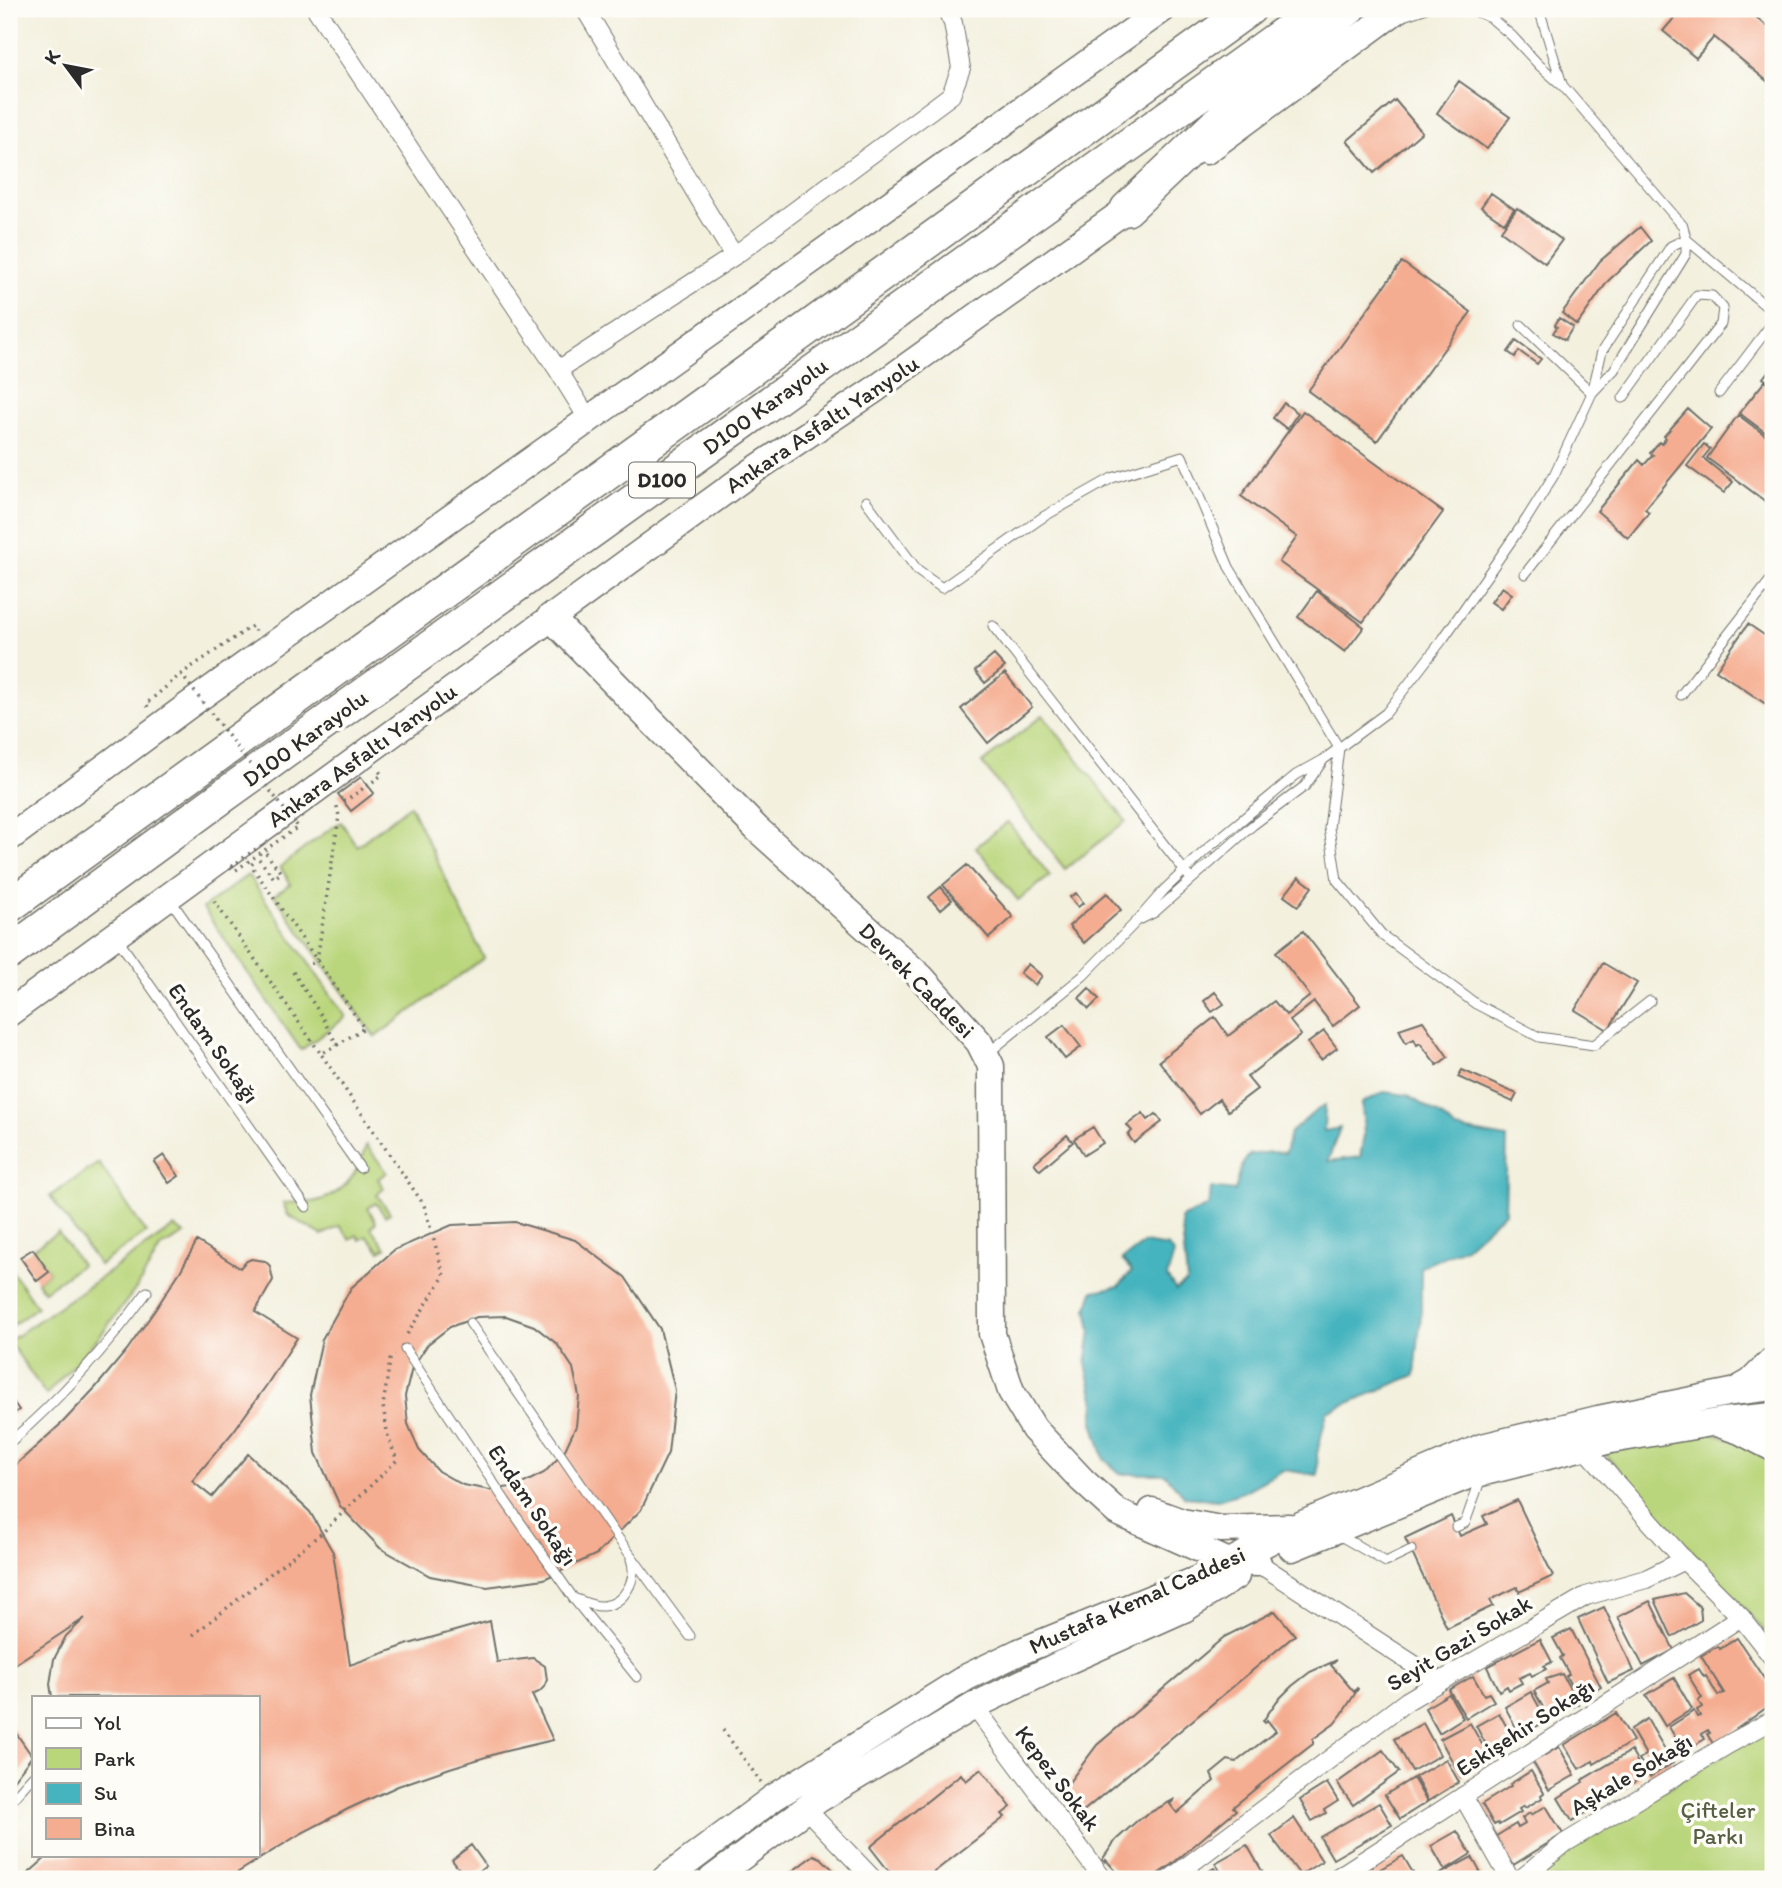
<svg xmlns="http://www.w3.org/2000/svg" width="1782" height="1888" viewBox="0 0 1782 1888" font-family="Itim,sans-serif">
	<rect width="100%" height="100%" fill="#fdfcf7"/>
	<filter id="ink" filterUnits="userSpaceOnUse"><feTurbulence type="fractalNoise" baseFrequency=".0143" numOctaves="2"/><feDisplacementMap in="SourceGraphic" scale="14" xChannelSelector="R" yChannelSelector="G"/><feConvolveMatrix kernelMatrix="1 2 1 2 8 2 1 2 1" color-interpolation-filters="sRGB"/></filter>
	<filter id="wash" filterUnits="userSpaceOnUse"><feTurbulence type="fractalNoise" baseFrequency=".00686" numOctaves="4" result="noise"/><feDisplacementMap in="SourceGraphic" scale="28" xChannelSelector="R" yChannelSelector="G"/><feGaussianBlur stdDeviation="1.57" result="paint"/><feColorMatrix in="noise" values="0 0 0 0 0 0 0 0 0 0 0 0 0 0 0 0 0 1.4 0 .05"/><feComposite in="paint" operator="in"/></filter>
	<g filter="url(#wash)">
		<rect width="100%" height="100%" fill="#f3f0de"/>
		<!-- green -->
		<path fill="#bad67b" stroke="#728053" stroke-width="2" d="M1043,715l83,106 -61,48 -83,-106z
			M410,805l74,153 -109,79 -101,-142 17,-11 -11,-17 50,-38 11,-7 16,24z
			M1008,822l42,54 -32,24 -42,-53z
			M248,875l98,142 -45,33 -98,-142z
			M366,1145l21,27 -9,7 6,9 -7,7 13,18 -5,3 -9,-13 -8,5 8,14 -5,6 15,20 -6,3 -13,-15 -7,4 -3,-5 -7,4 -10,-13 -18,9 -34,-20 -5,-12c9,-1 19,0 28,-1 30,-4 49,-29 55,-57z
			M99,1163l47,70 -47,32 -49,-69z
			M174,1227l11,7 -24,13 -23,39 -40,52 -52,57 -37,-54z
			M58,1232l23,33 -37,26 -7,-10 12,-9 -16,-23z
			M9,1267l28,40 -28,21z
			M1695,1427l63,21 15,15v178l-171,-190z
			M1773,1726v153h-141l-7,-5 -6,5h-90l41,-34z"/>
		<!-- water -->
		<path fill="#45b4be" stroke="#387074" stroke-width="2" d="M1384,1092l23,3 34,21 15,13 51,9 -2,74 -39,35 -45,20v47l-6,61 -88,37 -10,42 1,21 -35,-5 -40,22 -25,8 -33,-3 -20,-23h-44l-17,-15 -11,-37 2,-19 -9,-39 5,-33 -4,-22 6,-18 26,-5 13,-15 -10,-11 22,-17 24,4 6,7 -7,23 9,13 11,-9 -6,-63 28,-12 2,-18 24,3 7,-26 7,-10 21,-3 15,1 5,-20 24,-21 11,-7 -1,26 16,-3 -12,33 32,-4 4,-22 -2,-32z"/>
		<g id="blocks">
			<!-- building -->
			<path fill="#f5ad91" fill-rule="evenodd" d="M1682,9h64l27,22v55l-59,-49 -18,21 -33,-27z
				M1459,81l51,36 -23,32 -50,-36z
				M1395,100l27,32 -48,41 -27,-32z
				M1491,193l23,16 -10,14 -23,-16z
				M1517,208l45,32 -17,23 -44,-32z
				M1640,227l11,14 -43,40 -31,44 -15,-12 38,-52z
				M1402,262l69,50 -94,129 -69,-50z
				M1559,318l14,9 -8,13 -12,-7 4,-6 -2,-2z
				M1516,341l25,18 -4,5 -18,-13 -4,6 -7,-5z
				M1773,365v20l-10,-7z
				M1765,381l8,6v51l-34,-25z
				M1284,403l14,10 -11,16 -14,-11z
				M1688,409l23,20 -66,80 4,3 -21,26 -31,-27 42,-51 5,5 9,-10 -3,-2 9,-11 2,2 5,-6 -2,-2z
				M1303,411l140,101 -80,110 -84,-60 18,-25 -56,-41z
				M1738,415l35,26v66l-66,-49z
				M1704,444l6,5 -7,9 30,24 -9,11 -37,-27z
				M1502,587l10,7 -11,15 -10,-7z
				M1317,591l47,36 -19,25 -47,-35z
				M1748,624l25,17v68l-57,-39z
				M994,655l11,12 -20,16 -10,-12z
				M1005,673l27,34 -44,36 -27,-34z
				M361,777l13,16 -23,18 -13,-17z
				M967,865l46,52 -24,21 -46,-53z
				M1299,877l13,10 -14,19 -14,-10z
				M941,887l11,13 -12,10 -11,-13z
				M1076,893l7,10 -5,4 -8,-10z
				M1107,893l14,17 -37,33 -15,-17z
				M1303,931l57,74 -27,21 -19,-24 -24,19 11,14 -54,42 10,12 -29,22 -9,-12 -19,15 -41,-53 56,-44 13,19 46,-35 12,14 24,-19 -34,-44z
				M1603,963l34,20 -29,47 -33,-20z
				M1028,964l14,12 -7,9 -15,-12z
				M1089,988l10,11 -10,10 -10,-11z
				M1215,992l9,12 -12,8 -8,-11z
				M1423,1021l25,36 -11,8 -17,-22 -3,2 -3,-6 -8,4 -7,-14z
				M1064,1025l17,22 -16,12 -17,-22z
				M1324,1031l13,17 -16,12 -13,-17z
				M1462,1070l55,24 -4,8 -55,-25z
				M1143,1113l5,7 8,-6 6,8 -28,21 -6,-8 4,-4 -5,-6z
				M1093,1127l10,16 -19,12 -10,-16z
				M1067,1135l6,7 -33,28 -6,-7z
				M164,1155l15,21 -10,7 -15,-21z
				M515,1222l60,18 50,37 35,52 15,61 -7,63 -27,57 -44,44 -53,25 -57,8 -57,-11 -50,-28 -40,-42 -24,-53 -6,-58 12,-56 29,-51 43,-38 58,-25zM506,1316l28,10 23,18 16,24 6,28 -3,30 -12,26 -20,21 -26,13 -28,4 -27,-5 -25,-14 -19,-21 -11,-26 -3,-28 7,-28 16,-24 22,-17 27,-10z
				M197,1241l43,27 5,-6 6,-3 14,2 5,5 3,14 -18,32 42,26 -31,48 -33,46 -41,49 20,16 36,-43 62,58 23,40 17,113 59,-21 81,-23 7,41 36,-4 12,8 2,14 -3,7 -5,5 -7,3 21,45 -51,12 -52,16 -52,18 -50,23 -48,25 -73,45h-205l27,-24h208v-158h-205l-2,-13 4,-25 12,-23 19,-18 -76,50v-197l54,-49 33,-35 31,-37 28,-40 26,-40z
				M33,1249l16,23 -12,9 -17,-24z
				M9,1396l10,14 -10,7z
				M1517,1500l36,76 -34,16 -2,-5 -27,13 3,6 -46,22 -42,-90 46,-22 9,20 27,-12 -4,-8z
				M1684,1593l16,14 1,10v3l-29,17 -17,-37z
				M1650,1601l24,49 -31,16 -25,-49z
				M1604,1607l30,64 -26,12 -30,-64z
				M1275,1611l20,24 -214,178 -17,-24 33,-44 127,-108z
				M1571,1629l30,58 -23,12 -12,-23 3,-2 -9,-16 3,-2 -10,-18z
				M1737,1638l36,54v11l-59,42 -7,-11 3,-1 -2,-3 -7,4 4,5 -17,10 -3,-4 -2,1 -5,-7 -1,1 -8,-13 25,-16 3,6 3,-1 -3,-6 5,-3 -4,-6 4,-3 -14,-23 11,-6 5,8 2,-1 12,20 6,-3 -23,-37 17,-10 2,3z
				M1540,1639l12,23 -8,4 2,3 -14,7 -2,-3 -11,5 3,5 -13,7 -2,-4 -8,5 -12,-24z
				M1337,1660l-6,5 23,27 3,-4 1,1 -16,25 -8,10 -21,15v5l-53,41 -27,22 3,3 -65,55 -19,13 -29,1 -17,-19 -1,2 -3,-2 14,-20 24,-22 35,-19 -5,5 7,9 37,-32 -3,-7 17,-14 8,2 40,-31 -9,-11 -2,3 -2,-2 14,-20 15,-15 18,-14z
				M1562,1674l16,30 -28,16 -16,-29 14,-8 -2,-4z
				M1473,1676l11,19 5,-2 5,8 -28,17 -17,-28z
				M1674,1678l18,31 -27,17 -19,-31z
				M1531,1692l16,29 -27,14 -15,-28z
				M1449,1694l14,24 -24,15 -14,-25z
				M1499,1713l15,27 -23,14 -15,-28z
				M1616,1713l17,28 -39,23 -1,-3 -14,8 -15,-24z
				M1647,1719l26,44 -23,14 -11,-18 7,-4 -15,-26z
				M9,1723l23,33 -23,30z
				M1423,1723l17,32 -28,16 -18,-32z
				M1470,1723l21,37 -30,17 -21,-38z
				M1559,1747l16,28 -26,15 -16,-28z
				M1383,1750l16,22 -46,33 -16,-22z
				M1631,1751l12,21 -4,2 2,4 -18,11 -4,-5 -7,4 3,5 -19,12 -3,-6 -7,3 5,8 -19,11 -14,-23 25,-16 -1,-2z
				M1446,1759l13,23 -31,19 -13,-24z
				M981,1769l30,38 -9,7 3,3 -80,62h-30l-25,-32 91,-73 5,7z
				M1531,1771l13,22 -3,2 1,3 -17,10 -1,-2 -5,3 2,3 -22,13 -1,-2 -4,2 -12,-21 29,-18 -1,-2z
				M1413,1778l14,24 -27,17 -15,-24z
				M1327,1783l11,18 -14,9 2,3 -14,8 -12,-21z
				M1379,1803l13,22 -59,34 -13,-22z
				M1546,1806l17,28 -53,33 -17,-29 23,-14 2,4 7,-4 -3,-6 8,-5 1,2z
				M1294,1818l28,43 -22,14 -29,-39z
				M1457,1831l14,23 -26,16 -14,-24z
				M471,1845l15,21 -17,13h-2l-15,-19z
				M1247,1845l15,26 -13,8h-24l-10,-16z
				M814,1855l7,3 22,21h-61z
				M1403,1856l13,22 -2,1h-51z
				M1472,1857l12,22h-53z
				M1214,1868l7,11h-26z"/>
		</g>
	</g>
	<g filter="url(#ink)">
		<use href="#blocks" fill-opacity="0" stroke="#71706a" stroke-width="2"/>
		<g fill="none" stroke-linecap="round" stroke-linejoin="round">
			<!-- lane casing -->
			<g stroke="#71706a" stroke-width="11">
				<path id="lane" d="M1470,9l21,9 21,18 27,29 24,21 120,140 3,13v15l-72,116 -22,23 10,-42 69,-105 15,-7
					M1539,9l23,75
					M1400,17l24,-8
					M1686,239l87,73
					M1719,393l54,-71
					M866,501l52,70 24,17 101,-71 69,-39 70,-22 47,111 110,181 -10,80 8,52 46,56 93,68 63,33 55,8 56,-44
					M1525,574l196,-250 2,-16 -11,-12 -15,-1 -74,103
					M993,626l198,253
					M1681,695l92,-118
					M169,898l191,270
					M1141,919l14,-7 98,-87 52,-39 17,-24
					M116,937l190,270
					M987,1054l96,-78 53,-54 28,-32 45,-43 87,-72 27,-15 63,-47 57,-74 84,-121 27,-43 38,-82 -71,-68
					M470,1323l148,215 72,98
					M405,1349l101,153 68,97 63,78
					M9,1443c52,-45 97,-95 138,-151
					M1456,1527l9,-4 16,-45
					M1337,1534l49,28 25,-12
					M576,1599c8,3 18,8 27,7 22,-2 35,-28 28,-47
					M9,1803l24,-27"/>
			</g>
			<!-- street casing -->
			<g stroke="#71706a" stroke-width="20">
				<path id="street" d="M316,9l242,361 31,50
					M734,256l217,-161 10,-27 -8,-45 -7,-14
					M558,370l176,-114 -149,-247
					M1584,1447l100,113 57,57 32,41
					M1258,1563l181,118
					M974,1706l129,173
					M1463,1796l47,83
					M806,1809l67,70
					M1170,1879l237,-178 179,-105 60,-17 38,-19
					M1335,1879l406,-262
					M1521,1879l44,-36 164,-99 44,-24"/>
			</g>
			<!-- secondary casing -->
			<g stroke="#71706a" stroke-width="29">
				<path id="secondary" d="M1206,151l192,-142
					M550,617l207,212 164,148 58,65 12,24 1,268 19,57 23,38 48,51 35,32 112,50 29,1
					M9,838l180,-133 974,-696
					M9,1013l741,-540 124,-83 267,-191
					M1737,1390l14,-8 22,-22
					M1719,1424l21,7 33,17
					M1152,1511l30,11 39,7 68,-2
					M1292,1548l173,-71 146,-37 112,-19 50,-5
					M665,1879l108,-81 194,-121 52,-25 177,-72 102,-54 184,-79 116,-28 134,-27 41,-5
					M712,1879l107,-80 155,-93 89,-43 121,-54 52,-33"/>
			</g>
			<!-- highway casing -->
			<g stroke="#71706a" stroke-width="36">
				<path id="highway" d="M1127,209l124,-118 97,-82
					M9,906l1240,-897
					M9,953l210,-154 1099,-790"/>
			</g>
			<!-- path -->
			<path stroke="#71706a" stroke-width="3.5" stroke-dasharray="2 5" stroke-linecap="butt" d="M148,707l-2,-3 35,-30 71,-48 3,5
				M344,802l38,-27 -3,-4
				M259,859l15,19 7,-5 -15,-20
				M253,863l-2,2 113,163 -27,17
				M214,901l107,153
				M311,964l6,-4 22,-144 -3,-14
				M293,972l28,43 16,30 -16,9 103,151 20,71 -38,60
				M193,1635l130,-103 74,-72 -9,-23 -5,-31 7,-46 4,-5
				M723,1730l38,52"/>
			<!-- lane -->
			<use href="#lane" stroke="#fff" stroke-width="9"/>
			<!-- street -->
			<use href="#street" stroke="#fff" stroke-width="18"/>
			<!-- secondary -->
			<use href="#secondary" stroke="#fff" stroke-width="26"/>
			<!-- highway -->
			<use href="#highway" stroke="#fff" stroke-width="33"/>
			<!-- path-bridge -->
			<path stroke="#71706a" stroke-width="3.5" stroke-dasharray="2 5" stroke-linecap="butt" d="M181,674l117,153 -62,43 -4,-4 28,-20"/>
		</g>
	</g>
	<g text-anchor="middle" stroke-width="7" stroke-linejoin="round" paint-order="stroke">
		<!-- shield labels -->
		<rect fill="#fdfcf7" stroke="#6a6a68" stroke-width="2" x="629" y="462.5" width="66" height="35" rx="5"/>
		<g font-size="21" font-weight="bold" fill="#2b2b2b">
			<text x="662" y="487">D100</text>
		</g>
		<!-- street labels -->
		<g font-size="23" fill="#2b2b2b" stroke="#fdfcf7">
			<text transform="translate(765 406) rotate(-36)" y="8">D100 Karayolu</text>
			<text transform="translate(822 424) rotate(-34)" y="8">Ankara Asfaltı Yanyolu</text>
			<text transform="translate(305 738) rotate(-36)" y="8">D100 Karayolu</text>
			<text transform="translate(362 755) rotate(-36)" y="8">Ankara Asfaltı Yanyolu</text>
			<text transform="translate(917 980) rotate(45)" y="8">Devrek Caddesi</text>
			<text transform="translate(214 1043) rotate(55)" y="8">Endam Sokağı</text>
			<text transform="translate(533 1505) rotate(56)" y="8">Endam Sokağı</text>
			<text transform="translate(1137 1600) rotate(-24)" y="8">Mustafa Kemal Caddesi</text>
			<text transform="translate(1459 1643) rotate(-31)" y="8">Seyit Gazi Sokak</text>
			<text transform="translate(1525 1727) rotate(-33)" y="8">Eskişehir Sokağı</text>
			<text transform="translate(1631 1774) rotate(-31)" y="8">Aşkale Sokağı</text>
			<text transform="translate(1058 1778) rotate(53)" y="8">Kepez Sokak</text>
		</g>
		<!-- park labels -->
		<g font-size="23" fill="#565e43" stroke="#fdfcf7">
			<text x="1718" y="1818">Çifteler<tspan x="1718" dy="26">Parkı</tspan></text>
		</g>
	</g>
	<!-- margin -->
	<rect width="1782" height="1888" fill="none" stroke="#fdfcf7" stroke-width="35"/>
	<!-- legend -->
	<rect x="32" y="1696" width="228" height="161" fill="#fdfcf7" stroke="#a9a8a5" stroke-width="2"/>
	<rect x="46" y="1718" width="35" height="10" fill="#ffffff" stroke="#a9a8a5" stroke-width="2"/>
	<text x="94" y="1730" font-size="21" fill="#2b2b2b">Yol</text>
	<rect x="46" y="1748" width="35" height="21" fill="#bad67b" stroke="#a9a8a5" stroke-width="2"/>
	<text x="94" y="1766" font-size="21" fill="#2b2b2b">Park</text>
	<rect x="46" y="1783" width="35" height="21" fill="#45b4be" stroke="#a9a8a5" stroke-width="2"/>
	<text x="94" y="1800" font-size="21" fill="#2b2b2b">Su</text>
	<rect x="46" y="1818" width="35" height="21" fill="#f5ad91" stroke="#a9a8a5" stroke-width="2"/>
	<text x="94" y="1836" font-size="21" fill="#2b2b2b">Bina</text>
	<!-- north arrow -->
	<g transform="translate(66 66) rotate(302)" stroke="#fdfcf7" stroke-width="5" paint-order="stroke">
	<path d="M0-5L12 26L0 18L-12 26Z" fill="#2b2b2b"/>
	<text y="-10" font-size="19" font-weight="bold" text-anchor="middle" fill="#2b2b2b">K</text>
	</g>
</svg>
